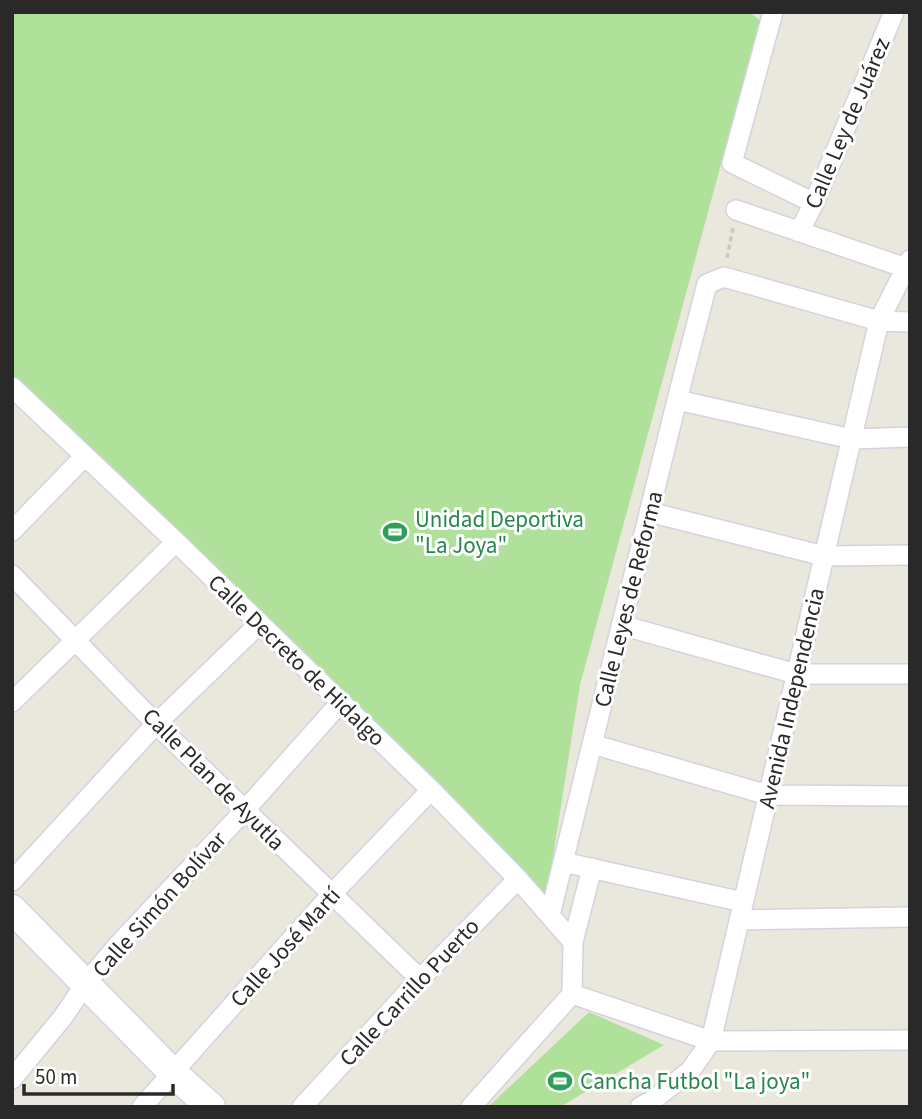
<svg xmlns="http://www.w3.org/2000/svg" width="922" height="1119" viewBox="0 0 922 1119" font-family="'Source Sans 3',sans-serif">
	<rect width="100%" height="100%" fill="#eae8dc"/>
	<!-- pitch -->
	<path fill="#b0e19b" d="M12,12h737l11,8 -180,665 -34,216 -534,-521z
		M589,1012l75,33 -104,62h-72z"/>
	<g fill="none" stroke-linecap="round" stroke-linejoin="round">
		<!-- street casing -->
		<g stroke="#d3d2e0" stroke-width="22">
			<path id="street" d="M773,12l-41,151 82,40
				M736,210l170,58
				M799,232l15,-29 80,-191
				M12,387l164,155 255,248 87,89 55,63
				M677,400l175,39 58,-2
				M649,512l175,44 86,-1
				M12,531l73,-75
				M12,575l144,149 264,255
				M621,625l175,49h114
				M12,702l164,-160
				M592,744l176,51 142,1
				M563,862l180,40
				M12,881l144,-157 103,-100
				M550,915l127,-515 30,-116 17,-7 155,44 31,1
				M739,920l171,-3
				M572,994l139,47 199,-1
				M12,1079l51,-62 23,-34 31,-37 128,-136 95,-107
				M142,1107l189,-212 100,-105
				M302,1107l118,-128 98,-100
				M471,1107l101,-113 1,-52 19,-74
				M640,1107l13,-7 37,-29 21,-30 168,-720 31,-61"/>
		</g>
		<!-- secondary casing -->
		<g stroke="#d3d2e0" stroke-width="31">
			<path id="secondary" d="M12,909l161,164 38,34"/>
		</g>
		<!-- path -->
		<path stroke="#c7c7c7" stroke-width="3.5" stroke-dasharray="5 3.5" stroke-linecap="butt" d="M727,258l6,-30"/>
		<!-- street -->
		<use href="#street" stroke="#fff" stroke-width="19"/>
		<!-- secondary -->
		<use href="#secondary" stroke="#fff" stroke-width="28"/>
	</g>
	<!-- icons -->
	<defs>
		<g id="stadium-bare" transform="scale(1.89)"><path d="M0-5a6.5 5 0 1 0 0 10a6.5 5 0 1 0 0-10ZM-3.5-1.8h7v3.6h-7Z" fill="#2e9e5b" stroke="#fff" stroke-width="2.5" paint-order="stroke"/></g>
	</defs>
	<g fill-rule="evenodd">
		<use href="#stadium-bare" x="395" y="532"/>
		<use href="#stadium-bare" x="560" y="1081"/>
	</g>
	<g text-anchor="middle" stroke-width="6" stroke-linejoin="round" paint-order="stroke">
		<!-- street labels -->
		<g font-size="23" fill="#292929" stroke="#fff">
			<text transform="translate(847 123) rotate(-67)" y="8">Calle Ley de Juárez</text>
			<text transform="translate(628 599) rotate(-76)" y="8">Calle Leyes de Reforma</text>
			<text transform="translate(297 660) rotate(44)" y="8">Calle Decreto de Hidalgo</text>
			<text transform="translate(791 698) rotate(-77)" y="8">Avenida Independencia</text>
			<text transform="translate(214 779) rotate(45)" y="8">Calle Plan de Ayutla</text>
			<text transform="translate(159 904) rotate(-48)" y="8">Calle Simón Bolívar</text>
			<text transform="translate(285 947) rotate(-48)" y="8">Calle José Martí</text>
			<text transform="translate(409 992) rotate(-47)" y="8">Calle Carrillo Puerto</text>
		</g>
		<!-- leisure labels -->
		<g font-size="23" fill="#27864d" stroke="#fff" text-anchor="start">
			<text x="415" y="527">Unidad Deportiva<tspan x="415" dy="26">"La Joya"</tspan></text>
			<text x="580" y="1089">Cancha Futbol "La joya"</text>
		</g>
	</g>
	<!-- border -->
	<rect width="922" height="1119" fill="none" stroke="#292929" stroke-width="28"/>
	<!-- scale -->
	<path d="M24 1084v10h149v-10" fill="none" stroke="#292929" stroke-width="3.5"/>
	<text x="35" y="1084" font-size="21" fill="#292929" stroke="#ffffff" stroke-width="5" paint-order="stroke">50 m</text>
</svg>
